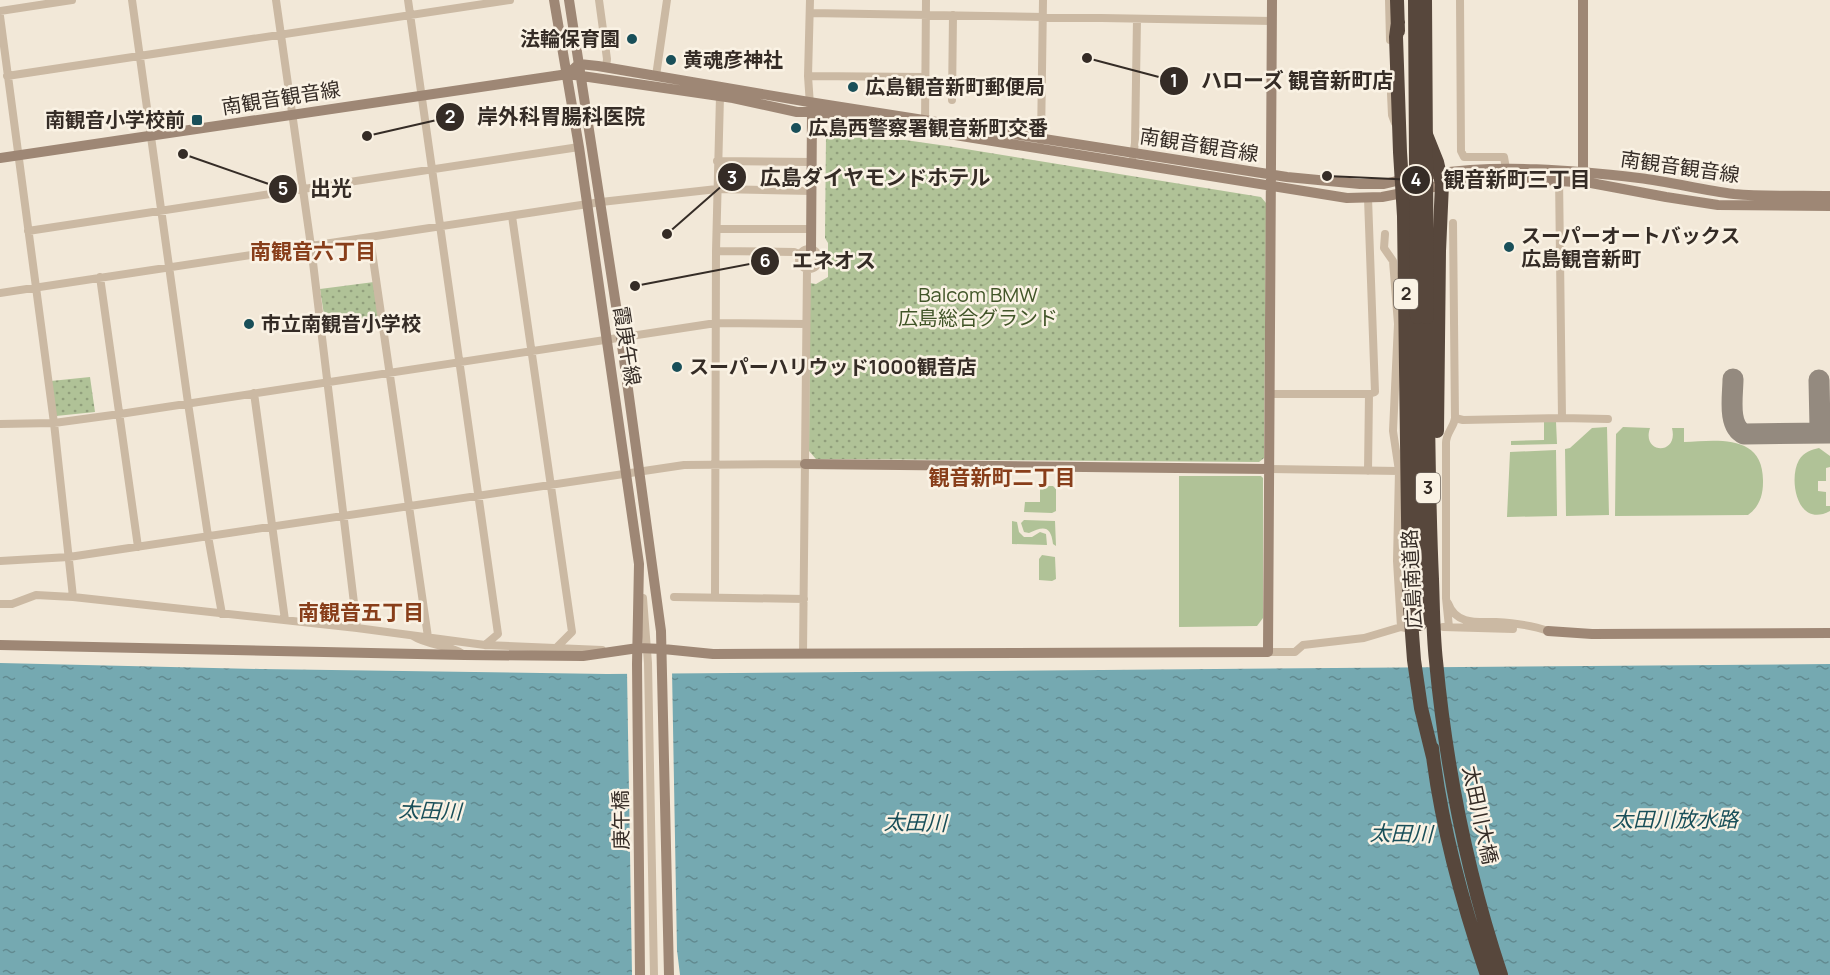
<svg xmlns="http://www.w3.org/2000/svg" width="1830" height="975" viewBox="0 0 1830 975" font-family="Manrope,'Noto Sans JP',sans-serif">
	<defs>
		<pattern id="park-dots" width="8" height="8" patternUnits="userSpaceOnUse" patternTransform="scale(1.5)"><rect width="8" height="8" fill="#b0c297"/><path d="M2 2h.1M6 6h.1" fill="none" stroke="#909e7b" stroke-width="1.8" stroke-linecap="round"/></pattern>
		<pattern id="water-ripples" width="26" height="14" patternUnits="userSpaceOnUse" patternTransform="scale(1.5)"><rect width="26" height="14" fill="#75a9b1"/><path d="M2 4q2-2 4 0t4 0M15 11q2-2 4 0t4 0" fill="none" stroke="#618a90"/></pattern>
	</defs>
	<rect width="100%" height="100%" fill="#f2e8d8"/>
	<!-- green -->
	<path fill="#b0c297" d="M1544,422h12l1,22 -46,1v-4l33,-1z
		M1607,427l2,88 -43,1 -1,-67 5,-1 22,-20z
		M1623,427l27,1c-9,26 29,28 22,0h12v14c35,-2 80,-8 79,40 0,14 -4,25 -15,33l-133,1 1,-82z
		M1819,448l11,8v11l-4,1v13h-8v10l8,1v14h4v5c-33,18 -42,-32 -31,-51 5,-8 12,-10 20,-12z
		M1556,450l1,66 -50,1 3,-65z
		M1179,476h82l2,2v140l-6,8 -78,1z
		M1043,486h10l3,3v22l-4,2 -28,-1 1,-10h15v-13z
		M1024,520l31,1 1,25 -3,-2c-2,-19 -10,-18 -24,-11l-5,-1 -3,-9z
		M1012,521l5,1 2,10 5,5h8l8,-5 6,2 1,11 -35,-1z
		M1042,555l13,2 1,22 -4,2 -13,-1v-21z"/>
	<!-- park -->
	<path fill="url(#park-dots)" d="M832,131l53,9h20l42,6 314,51 5,6 -2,255 -5,4 -443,-3 -7,-8 1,-168 6,1 12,-7v-34l-3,-5 1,-102z
		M374,282l6,44 -53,8 -7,-45z
		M90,377l5,35 -39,4 -5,-35z"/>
	<!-- water -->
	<path fill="url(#water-ripples)" d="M0,663l260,6 347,5 1223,-10v311h-1830z"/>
	<!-- pier -->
	<path fill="#f2e8d8" d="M672,670l5,280 3,25h-48l-5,-304z"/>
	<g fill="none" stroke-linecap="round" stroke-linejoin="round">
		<!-- taxiway -->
		<path stroke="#948a7f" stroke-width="21" d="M1733,379c0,16 -6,47 11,55l86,-1
			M1819,380l1,47 7,6"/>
		<!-- street -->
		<path stroke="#cbb9a3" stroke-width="8" d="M132,0l56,403 20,133 14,78
			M276,0l35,246 46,382
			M408,0l90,634 -13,11
			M599,0l8,59 -1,9
			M810,0l-2,76 2,29
			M1389,0l1,40
			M1460,0l1,151 3,6h40l2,12
			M0,11l72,-11
			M810,13l462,8
			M0,16l54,407 19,174
			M7,76l503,-76
			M656,76l11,-76
			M808,76l117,1
			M1391,94l1,21 3,8
			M952,100l1,-85
			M925,125l1,-125
			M1041,141l2,-141
			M1133,156l2,-13 2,-124
			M717,161l95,1
			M512,216l60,416 -15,15
			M717,229h95
			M28,231l551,-84
			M1385,234l-1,14 9,13 5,63 -5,107 6,40 -2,90 4,66 5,1
			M370,238l58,399
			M799 259a10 10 0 1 1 20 0a10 10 0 1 1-20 0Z
			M716,251l78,1 7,3
			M100,277l38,270
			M0,293l601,-91 116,-13 95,2
			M254,393l31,227
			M1270,394h99l6,-2 -7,-194
			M1455,418l8,2 99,-2 -3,-242
			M1562,418l46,1
			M0,424l54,-1 66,-9 596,-91 90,1
			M1269,469l130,2
			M1368,471l1,-77
			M0,561l69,-4 615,-92 121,-1
			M674,597l130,2
			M715,597l1,-346 4,-155
			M643,598l5,65 6,312
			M1448,603c8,22 29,19 48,19 17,1 36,3 52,9
			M0,604h12l24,-9 37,2 284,31 128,17 117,5
			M1443,627l70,2
			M1449,627l-3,-29v-155c0,-10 8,-16 9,-25l-2,-195
			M413,636c15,10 35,8 50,18
			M1268,652h27l8,-7 61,-7 37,-11
			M803,654l4,-385"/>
		<!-- secondary -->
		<path stroke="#9e8775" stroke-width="10" d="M554,0l25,147 60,417 -2,100 3,311
			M569,0l52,338 40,293 8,344
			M568,74l11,-10 19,2 211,36 478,75 73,7h24l25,-6
			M0,158l568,-84 165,24 64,14h15l535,86 35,-1 87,-17 58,-1 64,4 75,14 52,8 112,1
			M1583,173v-173
			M1434,174c66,-10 139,-4 205,4 32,4 63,12 95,16 32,3 64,1 96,2
			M811,250l1,-138
			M805,464l464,5
			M1548,631l44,3 238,-1
			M0,645l464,10 119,1 55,-8 25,1 50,5 555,-2 4,-652"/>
		<!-- highway -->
		<path stroke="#57473c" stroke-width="14" d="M1397,0l1,31
			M1398,22l-2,15 4,115 4,64 5,377 5,67 7,48 12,49
			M1425,132l12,30 5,22 -3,67 -2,180
			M1417,317l1,243 2,64
			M1427,317c1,87 1,175 5,262 1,27 1,55 4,82 10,106 31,212 65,314
			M1432,748c9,77 30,154 55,227"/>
		<!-- highway-bridge -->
		<path stroke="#57473c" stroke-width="14" d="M1415,0l2,317
			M1425,0l2,317"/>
	</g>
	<!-- markers -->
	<g fill="#194f59" stroke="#faf2e4" stroke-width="2">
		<circle cx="632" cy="39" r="6"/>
		<circle cx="671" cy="60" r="6"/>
		<circle cx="853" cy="87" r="6"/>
		<rect x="191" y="114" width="12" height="12" rx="3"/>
		<circle cx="796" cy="128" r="6"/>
		<circle cx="1509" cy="247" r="6"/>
		<circle cx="249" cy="324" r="6"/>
		<circle cx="677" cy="367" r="6"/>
	</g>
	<g text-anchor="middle" stroke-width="5" stroke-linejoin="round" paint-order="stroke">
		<!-- shield labels -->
		<g fill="#faf2e4" stroke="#70675f" stroke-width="1.5">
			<rect x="1394" y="279" width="24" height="30" rx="4.5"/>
			<rect x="1416" y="473" width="24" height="30" rx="4.5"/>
		</g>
		<g font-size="18" font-weight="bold" fill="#352c26">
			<text x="1406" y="300">2</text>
			<text x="1428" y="494">3</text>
		</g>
		<!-- poi labels -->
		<g font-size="20" font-weight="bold" fill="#352c26" stroke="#faf2e4" text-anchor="start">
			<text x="620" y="46" text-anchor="end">法輪保育園</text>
			<text x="683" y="67">黄魂彦神社</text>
			<text x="865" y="94">広島観音新町郵便局</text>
			<text x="185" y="127" text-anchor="end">南観音小学校前</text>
			<text x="808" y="135">広島西警察署観音新町交番</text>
			<text x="1521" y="243">スーパーオートバックス<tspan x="1521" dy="23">広島観音新町</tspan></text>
			<text x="261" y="331">市立南観音小学校</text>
			<text x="689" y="374">スーパーハリウッド1000観音店</text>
		</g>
		<!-- street labels -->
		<g font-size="20" fill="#352c26" stroke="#faf2e4">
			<text transform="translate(281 98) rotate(-9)" y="7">南観音観音線</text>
			<text transform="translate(1199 145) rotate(9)" y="7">南観音観音線</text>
			<text transform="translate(1680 167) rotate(8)" y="7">南観音観音線</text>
			<text transform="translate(627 346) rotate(81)" y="7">霞庚午線</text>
			<text transform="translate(1412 579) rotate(-93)" y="7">広島南道路</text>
			<text transform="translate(1480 815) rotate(78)" y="7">太田川大橋</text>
			<text transform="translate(621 820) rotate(-91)" y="7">庚午橋</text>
		</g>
		<!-- park labels -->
		<g font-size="20" fill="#415528" stroke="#faf2e4">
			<text x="978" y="302">Balcom BMW<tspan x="978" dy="23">広島総合グランド</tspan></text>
		</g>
		<!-- neighbourhood labels -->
		<g font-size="21" font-weight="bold" fill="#883e1a" stroke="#faf2e4">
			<text x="313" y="259">南観音六丁目</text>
			<text x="1002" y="485">観音新町二丁目</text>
			<text x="361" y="620">南観音五丁目</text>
		</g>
		<!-- water labels -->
		<g font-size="21" font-style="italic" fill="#194f59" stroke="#faf2e4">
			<text transform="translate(430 811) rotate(2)" y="7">太田川</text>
			<text x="1675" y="827">太田川放水路</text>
			<text transform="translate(915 823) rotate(1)" y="7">太田川</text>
			<text transform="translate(1401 834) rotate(1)" y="7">太田川</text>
		</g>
	</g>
	<!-- callouts -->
	<path fill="none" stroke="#352c26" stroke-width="2" d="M1087 58L1174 81M367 136L450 117M667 234L732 177M1327 176L1416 180M183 154L283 189M635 286L765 261"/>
	<g fill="#352c26" stroke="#faf2e4" stroke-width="2">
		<circle cx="1087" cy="58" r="6"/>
		<circle cx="367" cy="136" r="6"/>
		<circle cx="667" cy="234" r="6"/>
		<circle cx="1327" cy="176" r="6"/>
		<circle cx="183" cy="154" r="6"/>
		<circle cx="635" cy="286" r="6"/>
		<circle cx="1174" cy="81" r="15"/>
		<circle cx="450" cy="117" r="15"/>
		<circle cx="732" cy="177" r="15"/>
		<circle cx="1416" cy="180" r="15"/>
		<circle cx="283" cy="189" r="15"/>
		<circle cx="765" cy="261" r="15"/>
	</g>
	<g font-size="18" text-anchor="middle" font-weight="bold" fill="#fff">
		<text x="1174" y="87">1</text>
		<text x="450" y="123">2</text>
		<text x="732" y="184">3</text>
		<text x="1416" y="186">4</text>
		<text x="283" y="195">5</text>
		<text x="765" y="267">6</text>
	</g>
	<g font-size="21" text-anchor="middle" font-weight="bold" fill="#352c26" stroke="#faf2e4" stroke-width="5" stroke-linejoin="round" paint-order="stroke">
		<text x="1297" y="88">ハローズ 観音新町店</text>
		<text x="561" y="124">岸外科胃腸科医院</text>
		<text x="875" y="185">広島ダイヤモンドホテル</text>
		<text x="1517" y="187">観音新町三丁目</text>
		<text x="331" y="196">出光</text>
		<text x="834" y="268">エネオス</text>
	</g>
</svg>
